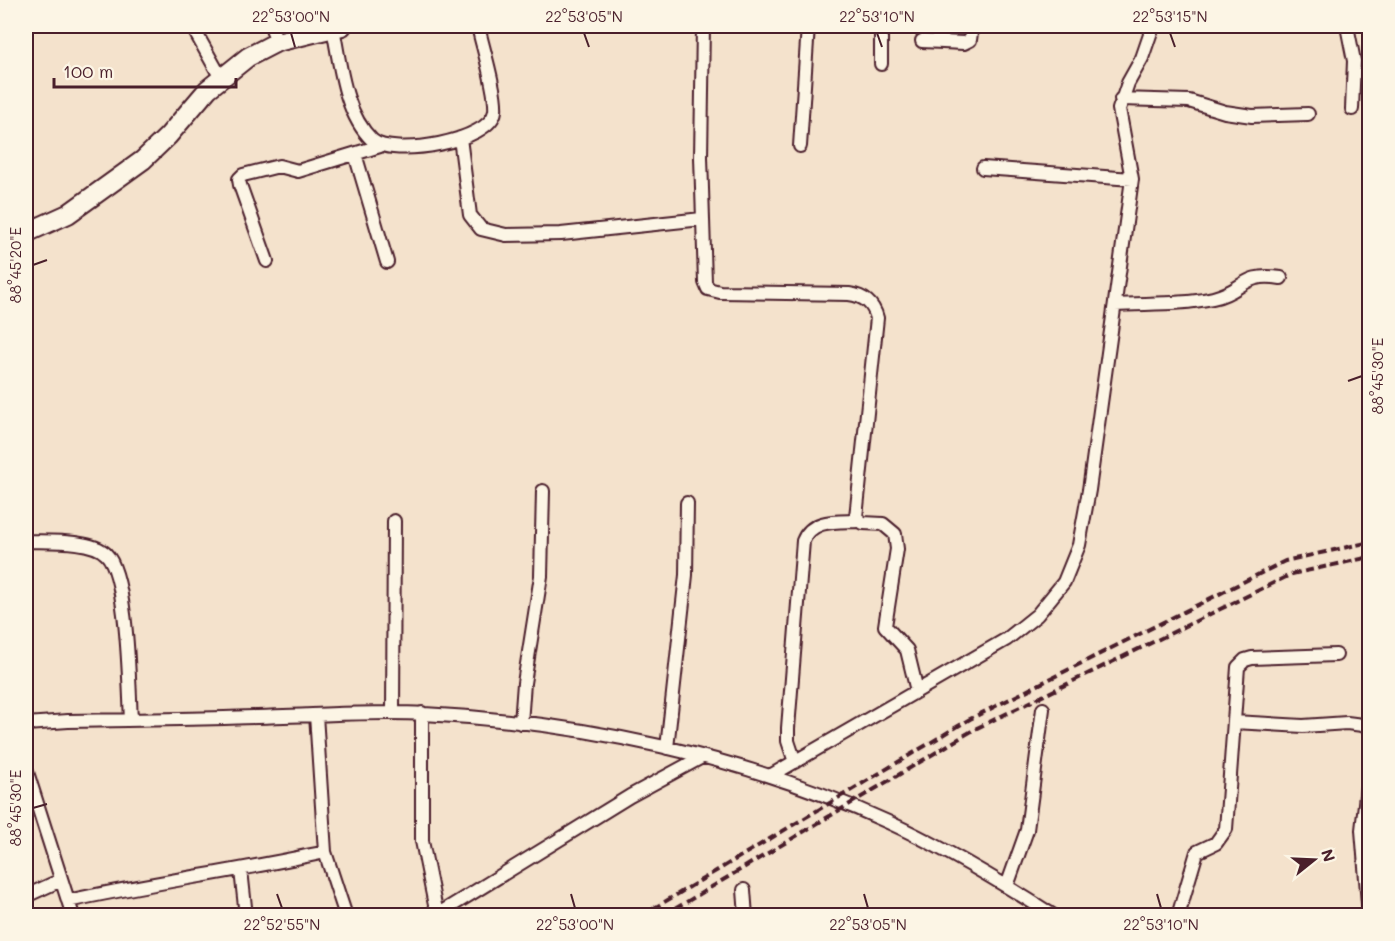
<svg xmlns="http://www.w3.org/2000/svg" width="1395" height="941" viewBox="0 0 1395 941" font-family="Mali,sans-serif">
	<rect width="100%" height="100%" fill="#f4e2cc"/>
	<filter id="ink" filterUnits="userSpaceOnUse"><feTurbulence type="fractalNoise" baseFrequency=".0167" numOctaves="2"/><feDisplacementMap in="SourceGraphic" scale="12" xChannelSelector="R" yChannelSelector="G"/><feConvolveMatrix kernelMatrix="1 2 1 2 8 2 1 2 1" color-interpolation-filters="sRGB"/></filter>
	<g filter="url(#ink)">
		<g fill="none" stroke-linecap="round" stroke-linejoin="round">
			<!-- minor casing -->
			<g stroke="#4a1f2b" stroke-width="16">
				<path id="minor" d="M192,26l29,52
					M271,26l6,16
					M703,26l-2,131 4,125 3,7 12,3 129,2c15,2 24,9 28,24l-21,199 7,6 20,1 12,10 2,15 -12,77 22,24 10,41
					M1347,26l7,35 -2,48
					M333,28c7,35 11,85 39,112 19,18 119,2 123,-29 2,-18 -13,-66 -17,-85
					M922,41l42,2 6,-3 2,-14
					M881,64v-38
					M1121,99l68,2 36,11 27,4 56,-2
					M460,138l10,77 11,14 25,6 55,-1 141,-15
					M800,146l8,-120
					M355,154l32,108
					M983,168l149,11
					M267,261l-27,-76 -1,-6 4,-4 36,-9 19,5 82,-25
					M1115,305c32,-2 66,0 98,-7 32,-7 28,-26 68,-20
					M26,541c20,1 65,-2 80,13 22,21 23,133 25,166
					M393,713l1,-192
					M422,713v128l15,74
					M316,715l9,137 21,64
					M1234,722l69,4 44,-3 23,3
					M521,723l3,-40 17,-107 2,-85
					M26,724l42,-3c72,-1 144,-2 216,-5 46,-1 93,-5 140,-2 158,8 320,42 464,108 57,26 113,60 166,94
					M667,748l19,-173 1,-72
					M795,762l-7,-21v-13l15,-187c9,-23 35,-19 55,-20
					M26,769l47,147
					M770,776l237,-137 30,-24 27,-33 15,-37 10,-55 43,-311 -13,-70 9,-26 14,-25 11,-32
					M1367,786l-5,44 7,86
					M241,870l5,46
					M1007,886l20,-56 16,-121
					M744,890l2,26
					M26,896l35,-16
					M68,901c86,-19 172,-30 257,-49
					M435,916l195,-120 72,-39
					M1178,916l19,-64 19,-9 10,-14 12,-162 7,-7 7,-2 84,-3"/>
			</g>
			<!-- secondary casing -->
			<g stroke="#4a1f2b" stroke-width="22">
				<path id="secondary" d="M26,233l42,-19 75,-54 25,-24 40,-47 40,-32 29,-15 65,-16"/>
			</g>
			<!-- minor -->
			<use href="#minor" stroke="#fcf5e5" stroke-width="12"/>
			<!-- secondary -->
			<use href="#secondary" stroke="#fcf5e5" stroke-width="18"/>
			<!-- rail -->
			<path stroke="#4a1f2b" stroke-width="4" stroke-dasharray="9 4.5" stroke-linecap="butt" d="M641,916l329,-197 315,-158 85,-19
				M663,916l312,-187 317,-155 78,-17"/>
		</g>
	</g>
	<!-- ticks -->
	<path fill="none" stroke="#4a1f2b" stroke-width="2" d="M291,33l4,14M584,33l5,14M877,33l5,14M1170,33l5,14M33,265l14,-5M1348,381l14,-5M33,808l14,-4M277,894l5,14M571,894l4,14M864,894l4,14M1157,894l4,14"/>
	<!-- margin -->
	<rect width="1395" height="941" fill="none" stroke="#fcf5e5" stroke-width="66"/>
	<!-- north arrow -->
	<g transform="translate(1314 860) rotate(72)" stroke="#fcf5e5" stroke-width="4.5" paint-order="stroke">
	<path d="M0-4.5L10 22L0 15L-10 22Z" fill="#4a1f2b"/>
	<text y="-9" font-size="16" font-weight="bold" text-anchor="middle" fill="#4a1f2b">N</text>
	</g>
	<!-- scale -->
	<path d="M54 78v9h182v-9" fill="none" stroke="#4a1f2b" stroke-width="3"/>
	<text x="63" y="78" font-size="18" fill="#4a1f2b" stroke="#fcf5e5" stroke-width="4.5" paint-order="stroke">100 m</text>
	<rect x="33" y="33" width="1329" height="875" fill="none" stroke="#4a1f2b" stroke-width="2"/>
	<g font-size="15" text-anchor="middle" fill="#4a1f2b">
		<text x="291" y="22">22°53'00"N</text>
		<text x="584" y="22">22°53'05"N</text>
		<text x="877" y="22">22°53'10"N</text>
		<text x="1170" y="22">22°53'15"N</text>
		<text transform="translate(16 265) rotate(-90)" y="5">88°45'20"E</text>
		<text transform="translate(1378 376) rotate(-90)" y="5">88°45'30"E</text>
		<text transform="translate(16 808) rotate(-90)" y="5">88°45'30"E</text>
		<text x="282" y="930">22°52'55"N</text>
		<text x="575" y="930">22°53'00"N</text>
		<text x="868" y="930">22°53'05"N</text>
		<text x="1161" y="930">22°53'10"N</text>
	</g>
</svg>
